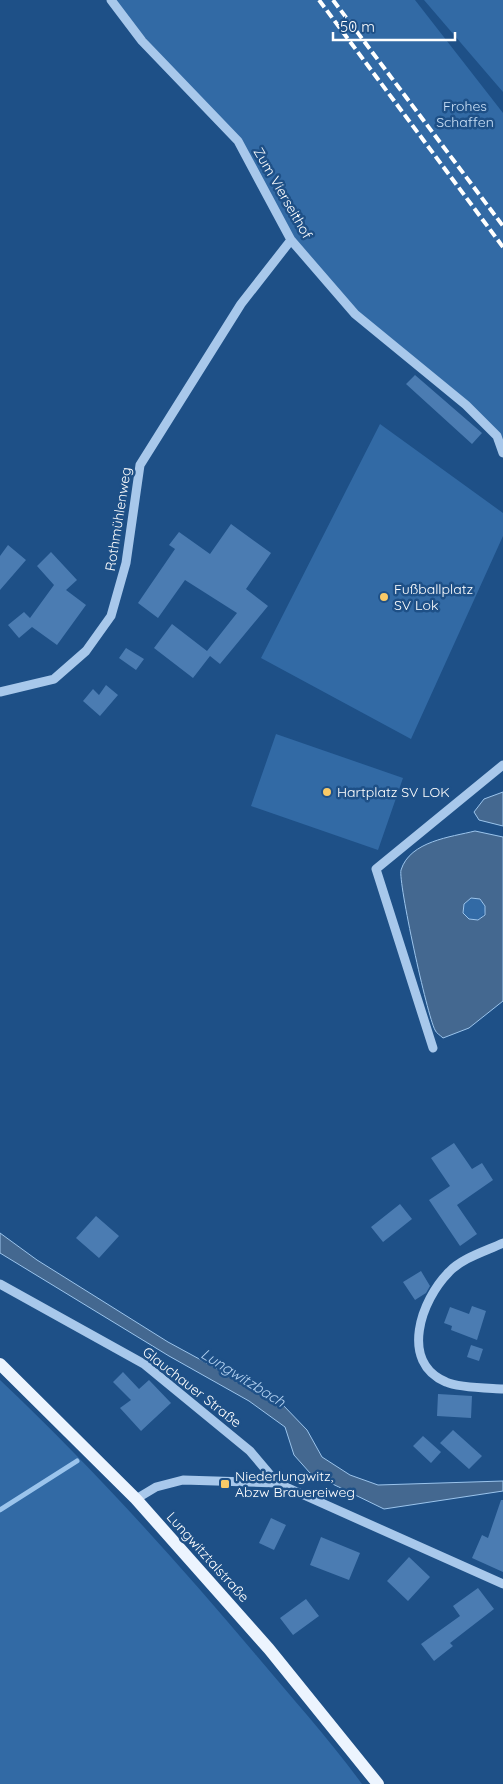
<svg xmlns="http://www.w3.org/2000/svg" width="503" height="1784" viewBox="0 0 503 1784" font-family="Quicksand,sans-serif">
	<rect width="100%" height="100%" fill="#1e5087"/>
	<!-- green -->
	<path fill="#326aa5" d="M111,0h304l88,113v340l-6,-17 -142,-122 -64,-74 -53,-99z
		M424,0h79v92z
		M380,424l123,89v23l-92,203 -150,-81z
		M276,734l127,44 -25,72 -127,-44z
		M463 909a11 11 0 1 1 22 0a11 11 0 1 1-22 0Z
		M0,1380c92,87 175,179 256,275 36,43 73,84 106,129h-362z"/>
	<!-- water -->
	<path fill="#446890" stroke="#9bc4ec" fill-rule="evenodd" d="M503,792v34l-24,-6 -5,-8 10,-13z
		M475,831l28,6v164l-34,27 -26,10c-3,-3 -7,-5 -8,-8 -8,-15 -37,-148 -34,-160 9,-29 50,-33 74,-39zM471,898l9,1 5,7v9l-7,5 -9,-1 -6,-6 1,-9z
		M0,1233l37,27 131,82 114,62 25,26 15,27 28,18 28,10 125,-4v10l-119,18 -74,-36 -16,-18 -9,-28 -36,-26 -80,-45 -169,-103z"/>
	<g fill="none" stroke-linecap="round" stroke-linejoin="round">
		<!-- stream -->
		<path stroke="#9bc4ec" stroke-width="5" d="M0,1510l77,-49"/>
	</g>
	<!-- building -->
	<path fill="#4b7cb2" d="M415,375l67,58 -10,11 -66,-60z
		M231,524l40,29 -25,36 22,17 -48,58 -10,-8 -17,22 -39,-30 18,-24 35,27 30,-38 -52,-33 -27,38 -20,-15 37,-54 -6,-4 10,-13 31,22z
		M8,545l18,15 -26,30v-34z
		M51,552l26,28 -11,10 20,15 -29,40 -25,-18 -13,11 -11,-13 16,-13 6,6 24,-33 -17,-19z
		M126,648l18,11 -8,11 -17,-12z
		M106,685l12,10 -18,21 -17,-15 10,-12 6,6z
		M454,1143l18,26 10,-6 11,17 -36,25 20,29 -17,12 -31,-46 21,-14 -19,-28z
		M400,1204l12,15 -29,23 -12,-15z
		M96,1216l23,20 -20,22 -23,-20z
		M421,1271l9,15 -4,7 -11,7 -12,-18z
		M472,1306l14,5 -9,29 -26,-10 1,-4 -8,-3 6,-16 19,7z
		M471,1345l12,4 -4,12 -12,-4z
		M123,1372l16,17 10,-9 22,23 -30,28 -21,-23 11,-8 -18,-18z
		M438,1394l34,2 -1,22 -34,-2z
		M453,1430l29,26 -13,13 -29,-26z
		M423,1436l18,16 -10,11 -18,-17z
		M501,1500h2v72l-31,-14 10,-23 6,3z
		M271,1518l15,7 -12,25 -15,-7z
		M321,1537l39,16 -11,27 -39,-15z
		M409,1557l21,20 -22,24 -21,-20z
		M478,1588l16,21 -44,34 3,3 -19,15 -13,-17 39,-28 -7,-10z
		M306,1599l13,17 -26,19 -13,-17z"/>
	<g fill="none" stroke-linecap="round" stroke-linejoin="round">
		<!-- minor -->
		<path stroke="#a8c8eb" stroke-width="9" d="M111,0l31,41 96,100 53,99 64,74 111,91 31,31 6,17
			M0,692l54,-13 32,-28 25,-35 15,-53 14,-98 101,-161 50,-64
			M433,1048l-57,-179 127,-104
			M503,1243c-17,8 -41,15 -54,29 -28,28 -50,90 -3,110 13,6 42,6 57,7
			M0,1284l144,80 106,87 27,32
			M136,1499l20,-12 27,-7 94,3 226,101"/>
		<!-- major -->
		<path stroke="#ecf4fe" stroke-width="12" d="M0,1364l136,135 133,150 109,135"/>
		<!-- rail -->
		<path stroke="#fff" stroke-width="4" stroke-dasharray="9 4" stroke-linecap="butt" d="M319,0l184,247
			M333,0l170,226"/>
	</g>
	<!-- markers -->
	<g fill="#f9ca67" stroke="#1e5087" stroke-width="2">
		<circle cx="384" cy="597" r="5"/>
		<circle cx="327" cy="792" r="5"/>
		<rect x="220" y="1479" width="10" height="10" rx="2.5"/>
	</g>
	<g text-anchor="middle" stroke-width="5" stroke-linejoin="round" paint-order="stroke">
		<!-- park labels -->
		<g font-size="14" fill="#cde2f8" stroke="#1e5087">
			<text x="465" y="111">Frohes<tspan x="465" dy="16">Schaffen</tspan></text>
		</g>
		<!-- street labels -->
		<g font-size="14" fill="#fff" stroke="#1e5087">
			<text transform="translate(283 193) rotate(60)" y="5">Zum Vierseithof</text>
			<text transform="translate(118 519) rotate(-81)" y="5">Rothmühlenweg</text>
			<text transform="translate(192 1387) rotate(38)" y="5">Glauchauer Straße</text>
			<text transform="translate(208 1557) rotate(48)" y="5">Lungwitztalstraße</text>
		</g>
		<!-- poi labels -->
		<g font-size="14" fill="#fff" stroke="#1e5087" text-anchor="start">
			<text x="394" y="594">Fußballplatz<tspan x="394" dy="16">SV Lok</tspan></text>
			<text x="337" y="797">Hartplatz SV LOK</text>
			<text x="235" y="1481">Niederlungwitz,<tspan x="235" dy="16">Abzw Brauereiweg</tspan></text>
		</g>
		<!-- water labels -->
		<g font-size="15" font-style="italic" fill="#b3d2f2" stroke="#1e5087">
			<text transform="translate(243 1378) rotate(32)" y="5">Lungwitzbach</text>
		</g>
	</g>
	<!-- scale -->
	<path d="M333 32v8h122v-8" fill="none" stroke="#ffffff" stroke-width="2.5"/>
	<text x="340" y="32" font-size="15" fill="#ffffff" stroke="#1e5087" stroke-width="4" paint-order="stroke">50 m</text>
</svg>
